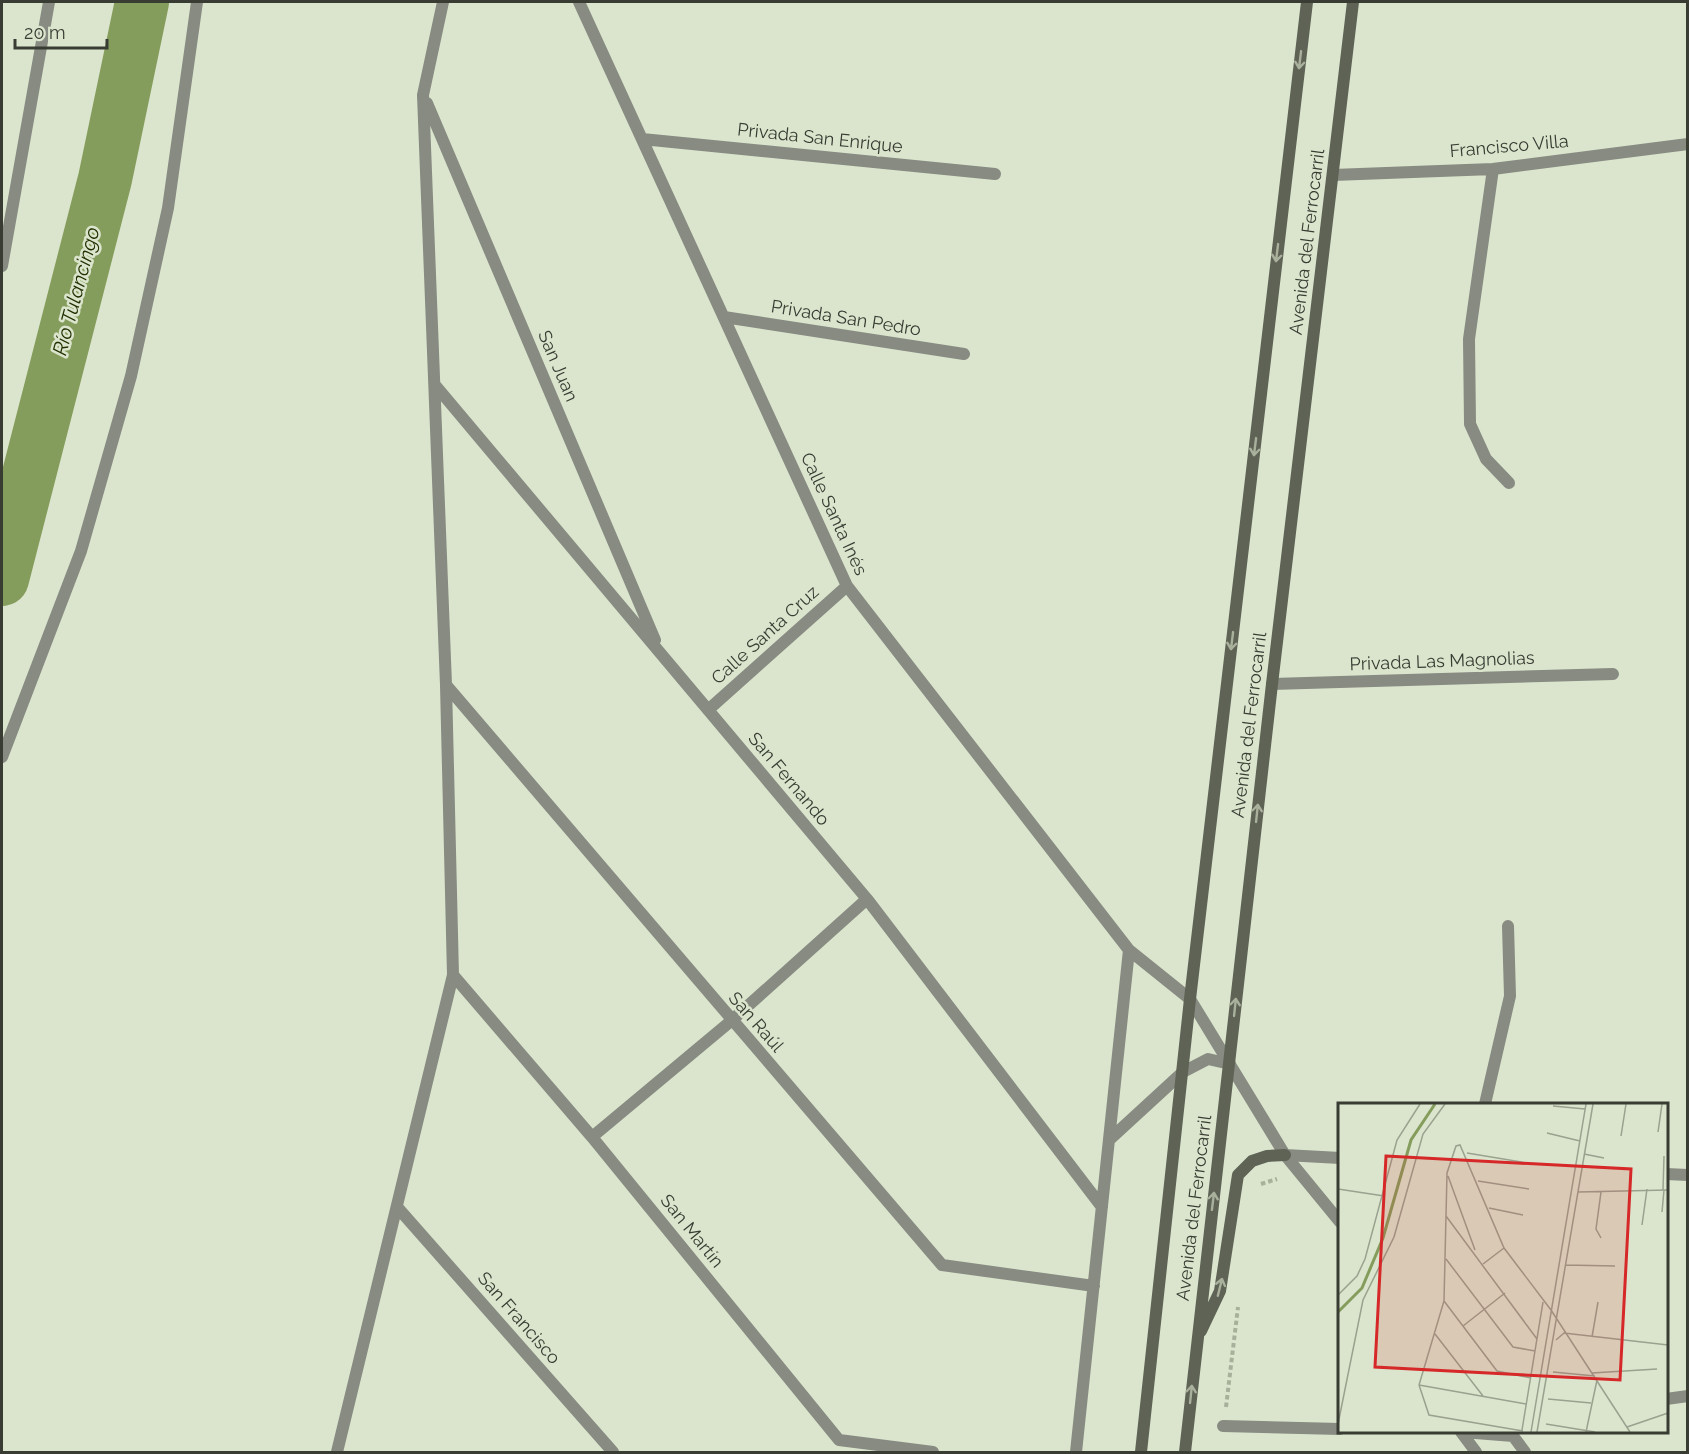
<svg xmlns="http://www.w3.org/2000/svg" width="1689" height="1454" viewBox="0 0 1689 1454" font-family="Raleway,sans-serif">
	<rect width="100%" height="100%" fill="#dbe5cd"/>
	<g fill="none" stroke-linecap="round" stroke-linejoin="round">
		<!-- river -->
		<path stroke="#859d5c" stroke-width="54" d="M2,579l103,-400 37,-177"/>
		<!-- path -->
		<path stroke="#a8b09c" stroke-width="4" stroke-dasharray="4.5 3" stroke-linecap="butt" d="M1261,1184l16,-5
			M1226,1407l12,-100"/>
		<!-- street -->
		<path stroke="#878b82" stroke-width="12" d="M579,2l268,584 282,364 61,49 95,156 55,67
			M427,103l228,537
			M642,139l353,35
			M1493,169l-24,170 1,85 16,35 23,24
			M1333,175l160,-6 195,-25
			M2,266l47,-264
			M724,317l240,37
			M435,385l432,514 235,308
			M1272,684l341,-10
			M446,685l496,580 152,21
			M708,710l139,-124
			M2,757l79,-206 50,-175 37,-168 29,-206
			M453,975l139,162 247,303 94,12
			M1485,1104l25,-108 -2,-70
			M592,1137l139,-116 136,-122
			M1109,1140l74,-68 25,-13 22,5
			M1285,1155l55,3
			M1666,1174l22,1
			M398,1208l215,244
			M1666,1399l22,-3
			M1223,1426l117,3
			M1461,1432l15,20
			M1463,1432l50,4
			M1510,1432l15,20
			M337,1452l116,-477 -7,-290 -23,-590 20,-93
			M1076,1452l53,-502"/>
		<!-- secondary -->
		<path stroke="#5e6355" stroke-width="12" d="M1201,1331l19,-40 18,-116 14,-14 15,-5 18,-1
			M1141,1452l49,-453 117,-997
			M1185,1452l87,-768 81,-682"/>
	</g>
	<!-- one-way arrows -->
	<defs><path id="oneway-shaft" d="M-6 0H5M1.5-3L5.5 0L1.5 3" fill="none" stroke-width="1.6" stroke-linecap="round" stroke-linejoin="round" transform="scale(1.5)"/></defs>
	<g stroke="#a9b19d">
		<use href="#oneway-shaft" transform="translate(1300 60) rotate(97)"/>
		<use href="#oneway-shaft" transform="translate(1277 253) rotate(97)"/>
		<use href="#oneway-shaft" transform="translate(1255 447) rotate(97)"/>
		<use href="#oneway-shaft" transform="translate(1232 641) rotate(97)"/>
		<use href="#oneway-shaft" transform="translate(1257 813) rotate(-84)"/>
		<use href="#oneway-shaft" transform="translate(1235 1007) rotate(-84)"/>
		<use href="#oneway-shaft" transform="translate(1213 1201) rotate(-83)"/>
		<use href="#oneway-shaft" transform="translate(1220 1287) rotate(-76)"/>
		<use href="#oneway-shaft" transform="translate(1191 1394) rotate(-84)"/>
	</g>
	<g text-anchor="middle" stroke-width="5" stroke-linejoin="round" paint-order="stroke">
		<!-- street labels -->
		<g font-size="18" fill="#383c33" stroke="#dbe5cd">
			<text transform="translate(820 138) rotate(6)" y="6">Privada San Enrique</text>
			<text transform="translate(1509 146) rotate(-5)" y="6">Francisco Villa</text>
			<text transform="translate(1307 242) rotate(-83)" y="6">Avenida del Ferrocarril</text>
			<text transform="translate(846 318) rotate(9)" y="6">Privada San Pedro</text>
			<text transform="translate(558 366) rotate(67)" y="6">San Juan</text>
			<text transform="translate(834 514) rotate(65)" y="6">Calle Santa Inés</text>
			<text transform="translate(765 635) rotate(-42)" y="6">Calle Santa Cruz</text>
			<text transform="translate(1442 661) rotate(-2)" y="6">Privada Las Magnolias</text>
			<text transform="translate(1249 725) rotate(-83)" y="6">Avenida del Ferrocarril</text>
			<text transform="translate(789 779) rotate(50)" y="6">San Fernando</text>
			<text transform="translate(756 1022) rotate(49)" y="6">San Raúl</text>
			<text transform="translate(1194 1208) rotate(-83)" y="6">Avenida del Ferrocarril</text>
			<text transform="translate(692 1231) rotate(51)" y="6">San Martín</text>
			<text transform="translate(519 1318) rotate(49)" y="6">San Francisco</text>
		</g>
		<!-- water labels -->
		<g font-size="20" font-style="italic" fill="#212f00" stroke="#dbe5cd">
			<text transform="translate(76 291) rotate(-75)" y="7">Río Tulancingo</text>
		</g>
	</g>
	<!-- overview -->
	<g transform="translate(1338 1103)">
		<rect width="330" height="330" fill="#dbe5cd"/>
		<path fill="none" stroke="#859d5c" stroke-width="3" d="M0,209l24,-24 21,-50 28,-98 24,-36"/>
		<path fill="none" stroke="#9aa18f" stroke-width="1.5" d="M215,3l32,3M320,29l4,-28M209,30l33,8M283,33l5,-32M129,50l66,11M246,51l20,4M110,73l27,74M140,78l51,8M0,86l46,7M325,87l1,-34M240,89l90,-2M151,105l34,7M324,109l2,-22M108,113l91,123M304,122l5,-36M263,135l-5,-9 5,-37M108,156l67,88 22,4M145,161l21,-16M227,162l50,1M0,192l19,-19 8,-17 32,-119 23,-36M106,198l53,70 34,7M125,223l42,-33M97,231l48,62M254,234l6,-35M218,237l8,-7 104,12M215,269l42,4M254,270l65,-4M81,282l25,-84 3,-128 9,-27 4,-1 44,103 47,62 79,122M81,282l10,30 94,16M81,282l107,19M210,296l43,4M0,321l25,-124 31,-63 29,-103 22,-30M208,321l49,8M289,324l41,-14M184,327l21,-128M193,329l55,-328M199,329l56,-328M248,329l11,-52"/>
		<path fill="#d62828" fill-opacity="0.15" stroke="#d62828" stroke-width="3" d="M48,53l245,13 -11,211 -245,-13z"/>
		<rect width="330" height="330" fill="none" stroke="#383c33" stroke-width="3"/>
	</g>
	<!-- border -->
	<rect width="1689" height="1454" fill="none" stroke="#383c33" stroke-width="6"/>
	<!-- scale -->
	<path d="M15 39v9h92v-9" fill="none" stroke="#383c33" stroke-width="3"/>
	<text x="24" y="39" font-size="18" fill="#383c33" stroke="#dbe5cd" stroke-width="4.5" paint-order="stroke">20 m</text>
</svg>
